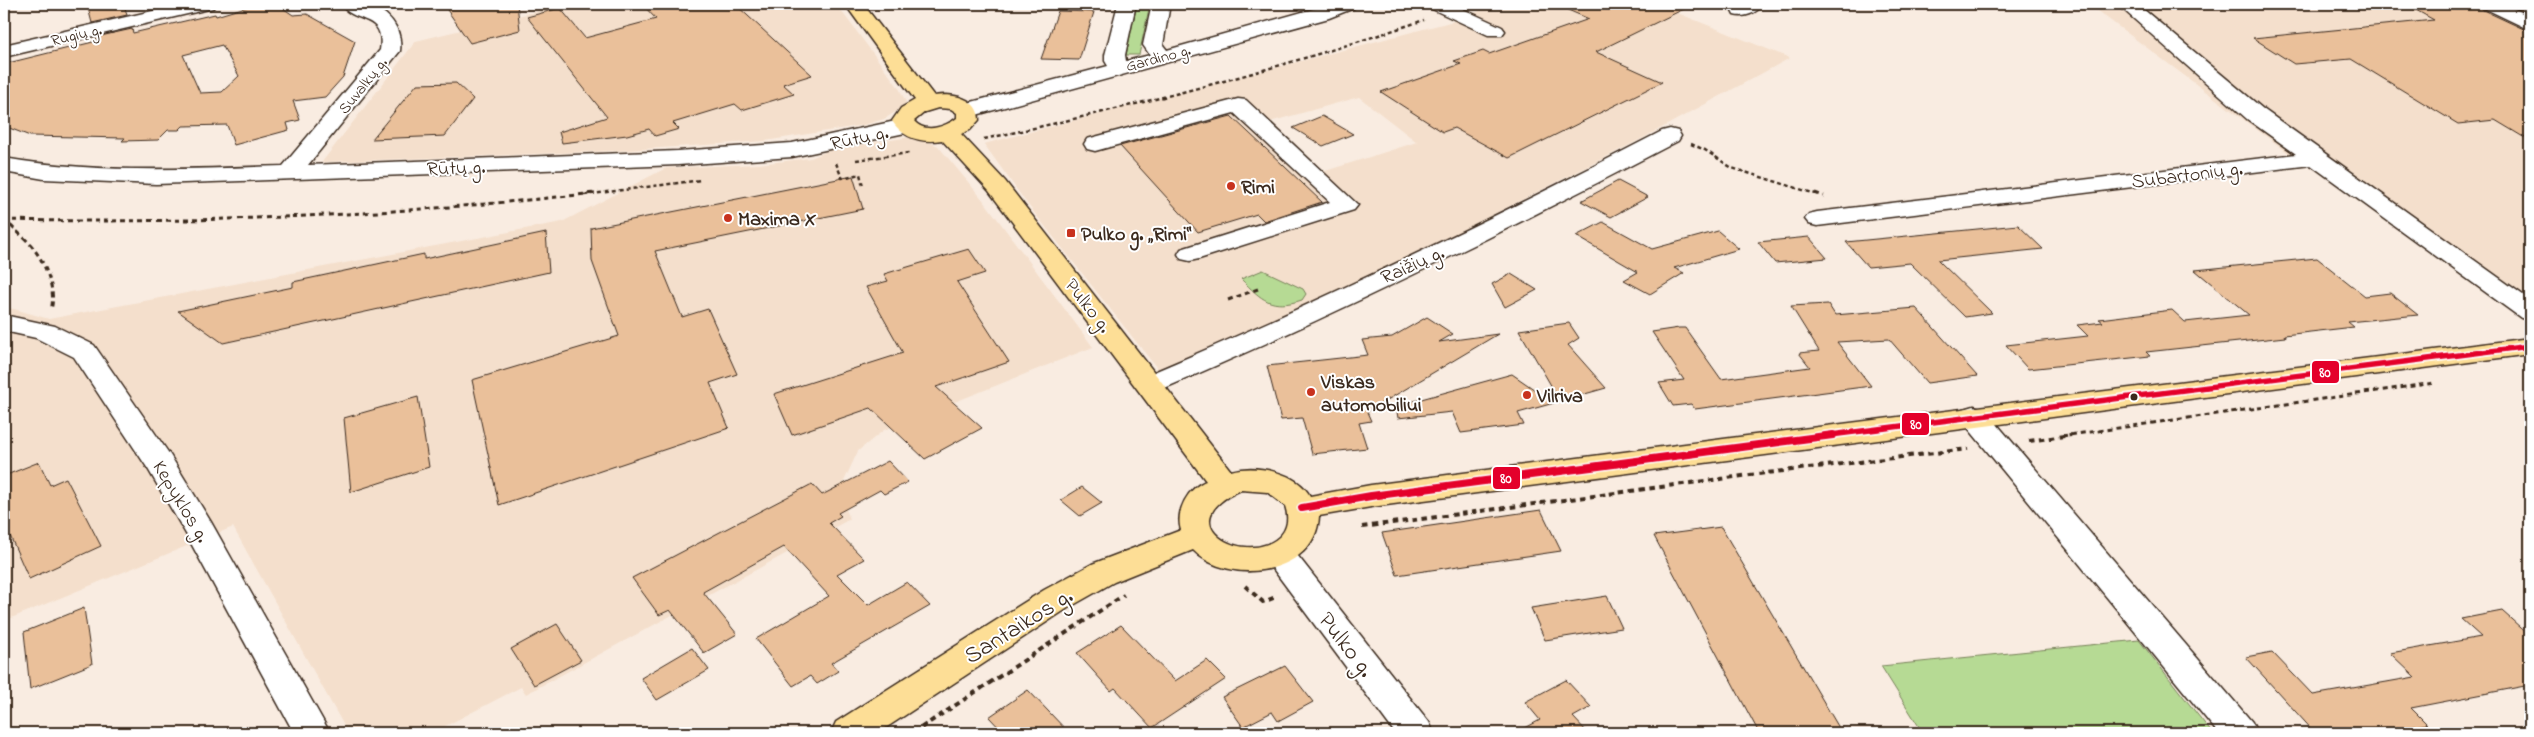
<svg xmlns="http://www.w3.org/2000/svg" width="2534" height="737" viewBox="0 0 2534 737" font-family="'Indie Flower',sans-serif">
	<rect width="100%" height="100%" fill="#f9ece1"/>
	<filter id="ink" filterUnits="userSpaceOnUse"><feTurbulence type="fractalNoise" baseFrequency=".02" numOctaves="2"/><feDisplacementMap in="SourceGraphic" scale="10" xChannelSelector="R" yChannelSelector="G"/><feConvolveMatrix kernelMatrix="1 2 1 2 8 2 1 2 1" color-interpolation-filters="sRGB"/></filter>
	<g filter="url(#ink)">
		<!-- built -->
		<path fill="#f4dfcc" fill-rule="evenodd" d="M567,4h269l63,84 7,14 -4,6 -18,11 -20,6 -99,16 -151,10 -292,11 94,-121z
			M1497,4h158l135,54 -147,80 -217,111 -262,128 -139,-176 -41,-57 470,-123zM1359,97l58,45 -98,31 -53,-50z
			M2088,4h442v294l-194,-135 -30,3z
			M910,137l11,1 17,8 46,55 109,146 -209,83 -26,21 -19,41 11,27 -324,175 -5,-7 -89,46h-84l-115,-206 -229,94v-313l10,1 35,10 513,-97 104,-54 93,-4 52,-6 19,-8z"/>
		<!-- green -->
		<path fill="#b6da94" stroke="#788259" d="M1137,4h13l-11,51h-13z
			M1263,270l40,19 3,5 -4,6c-31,10 -40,0 -61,-21z
			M2139,640l73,93h-289l-42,-67z"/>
		<!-- building -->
		<path fill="#eac09a" stroke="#3b2a1e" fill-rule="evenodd" d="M87,4h37l3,11 -35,8z
			M256,4h21l16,11 14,-1 48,27 -12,36 -18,20 -32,4 7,19 -13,3 2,7 -55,15 -7,-20 -44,1 -4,4h-11l-10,10 -36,1 3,-3 -95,-2 -26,-10v-62l93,-23 -1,-4 36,-8 1,4 82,-19 1,2zM222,45l17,31 -17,16 -22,1 -17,-38z
			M443,4h74l3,26 -50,13z
			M642,4h93l77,71 -29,9 11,10 -52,16 -7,-6 -62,19 6,6 -24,7 -6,-7 -22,6 -65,8 -3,-11 48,-15 -80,-100 33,-9 25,30 71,-19z
			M1554,4h140l-98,48 66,30 -153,76 -55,-30 -11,4 -62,-40 80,-28 -7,-3 29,-10 6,3 100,-35z
			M2405,4h75l3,6 47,22v109l-35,-21 -37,4 -107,-65 -57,5 -41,-26 181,-18z
			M2509,4h21v11z
			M1058,11l36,1 -15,48 -38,-1z
			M456,83l17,16 -28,37 -73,3 45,-55z
			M1231,116l33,31 58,55 -58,19 -7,-7 -59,18 -78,-86z
			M1322,116l31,18 -30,12 -30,-18z
			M853,176l10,33 -208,42 27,66 26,-8 29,65 -27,9 19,45 -230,77 -27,-125 147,-44 -27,-75 -1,-33z
			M1618,181l30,16 -37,20 -30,-16z
			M1603,222l49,27 66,-18 21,18 -65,19 10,5 -34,21 -26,-14 14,-8 -62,-36z
			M2018,225l25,24 -105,11 54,53 -27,4 -55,-54 -42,4 -22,-25z
			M546,233l3,39 -326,71 -45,-32 115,-24v-5l131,-28v5z
			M1809,237l18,21 -52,5 -17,-21z
			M969,249l16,24 -28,9 52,80 -73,25 46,41 -57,31 -54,-51 -79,27 -18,-41 129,-41 -37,-66 22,-6 -4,-7z
			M2317,258l48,38 25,-3 28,22 -70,7 6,5 -70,8 1,2 -139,15 4,4 -122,13 -22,-24 82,-9 -11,-11 26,-3 -4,-3 73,-9 13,12 64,-7 -54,-45z
			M1511,274l26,16 -32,17 -13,-23z
			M1828,304l7,11 81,-7 61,68 -50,7 -38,-44 -52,3 34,44 -176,23 -4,-5 -18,2 -14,-23 25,-3 -32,-48 27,-4h6l36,51 89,-12 -11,-14 20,-2 -28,-45z
			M1427,317l26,17 -14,8 59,-8 -131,78 4,9 -12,2 8,25 -55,6 -10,-36 -21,2 -14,-54 101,-11 -6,-15 30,-3z
			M1569,323l10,15 -11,7 38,43 -46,13 -41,-71z
			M1512,374l42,29 -36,10 6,12 -63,8 -9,-21 -54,6 -2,-12z
			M418,397l11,70 -78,25 -7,-74z
			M888,461l20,21 -24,12 -4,-4 -42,23 3,3 -12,7 35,36 -27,15 31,31 39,-23 23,24 -99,57 7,8 -21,13 -7,-8 -17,10 -37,-47 73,-43 -45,-49 -81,45 34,42 -33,19 -34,-43 -11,5 -27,-37 180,-94 10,11z
			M39,462l11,23 16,-7 35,68 -72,33 -25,-57v-46z
			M1082,487l20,16 -22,13 -19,-16z
			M1541,510l20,41 -164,24 -15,-42z
			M1721,527l121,206h-83l-105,-197z
			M1607,596l15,32 -77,12 -14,-32z
			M84,608l8,56 -62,25 -6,-57z
			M2502,611l28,25v49l-119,23 16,16 -49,9h-63l-69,-76 26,-5 41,43 102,-18 -25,-24 91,-16 -20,-18z
			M557,624l24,36 -47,25 -23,-36z
			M1121,625l54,56 32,-21 19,19 -74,49 -37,-40 -4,3 -34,-38z
			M692,648l17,22 -52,30 -16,-22z
			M1285,666l28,36 -35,19 -6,-9 -29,15 -21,-30z
			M1566,680l25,27 -18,10 15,16h-72l24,-13 -15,-18z
			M1028,690l41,43h-65l-15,-16z"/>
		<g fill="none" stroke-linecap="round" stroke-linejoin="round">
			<!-- minor casing -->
			<g stroke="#3b2a1e" stroke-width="3">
				<path id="minor" d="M183,4h32l-2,4 -209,49v-12z
					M341,4c7,0 17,-2 24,0 23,6 38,24 35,47l-92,114 370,-14 114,-8 113,-24 8,2 3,5 -3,5 -8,2 -113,24 -114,8 -522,19 -112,-5 -40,-7v-14c92,16 186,11 279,8l97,-116c6,-38 -27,-25 -39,-46z
					M1118,4h18l-11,51 1,6 24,-6 -7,-10 9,-41h18l-7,41 4,5 164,-46h25l-2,4 -25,10 -353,97 -8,1 -8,-1 -3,-5 3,-5 148,-39 -3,-5v-6z
					M1428,4h24l50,23 3,4 -3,4h-14l-58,-27z
					M1740,4h23c-6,9 -18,14 -29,11l-2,-4z
					M2117,4h20l126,105 267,191v20l-9,-2 -210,-153 -494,61 -8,-2 -4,-5 4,-5 8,-2 479,-58 -49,-35z
					M2482,4h23l25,13v13l-46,-22z
					M1238,99l8,1 112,105 -4,5 -155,49 -9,2 -9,-2 -3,-5 3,-5 149,-47 -96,-89 -139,38 -8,-2 -3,-5 3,-5z
					M1670,129l8,2 3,5 -3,5c-170,89 -342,174 -518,249l-10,3 -10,-3 -4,-6 4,-6c178,-75 351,-158 522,-247z
					M4,315l51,11 39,19 76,110 41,67 119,211h-36l-108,-199 -38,-65 -74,-112 -38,-19 -32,-7z
					M1974,406l10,3 268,313 5,11h-39l-254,-310 -4,-7 4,-7z
					M1279,542l11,4 139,176 5,11h-39l-127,-171 -5,-8 5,-8z"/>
			</g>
			<!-- major casing -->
			<g stroke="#3b2a1e" stroke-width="3">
				<path id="major" d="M845,4h18l71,92c19,-3 45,2 45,24l-9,10 -9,4 44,47 226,290c25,-7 66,1 79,25l61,-11 360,-47 799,-100v16l-1159,153 -52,9c-2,59 -91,71 -126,34l-79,32 -46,26 -190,125h-47l5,-11 208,-132 48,-26 89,-34c-6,-19 7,-42 25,-49l-217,-290 -47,-51c-21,3 -38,-1 -50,-19l9,-13 14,-8zM938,108l13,1 6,4v5c-12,9 -32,16 -43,3l11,-9zM1241,490l26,2 18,14c4,11 3,23 -6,31 -35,31 -112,-15 -38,-47z"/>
			</g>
			<!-- path-far2 -->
			<path stroke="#3b2a1e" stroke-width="2.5" stroke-dasharray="4 3" stroke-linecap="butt" d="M984,139c149,-32 296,-70 440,-119
				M1691,144l14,6 27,18 87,27
				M856,160l53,-7
				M836,163l6,15 18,-4 3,12
				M584,195l117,-15"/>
			<!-- path-far1 -->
			<path stroke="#3b2a1e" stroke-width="3" stroke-dasharray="5 4" stroke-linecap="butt" d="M1815,193l9,3
				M4,219c8,9 18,16 26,25 14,16 27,45 21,66
				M4,220c198,4 395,-5 591,-27
				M1228,300l30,-11
				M2062,436l372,-53"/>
			<!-- path -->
			<path stroke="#3b2a1e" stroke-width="4" stroke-dasharray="5.5 4.5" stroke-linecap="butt" d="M2029,441l42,-6
				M1362,527l388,-52 218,-26
				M1245,586l18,16 13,-5
				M913,733l211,-138"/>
			<!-- minor -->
			<use href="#minor" fill="#fff" fill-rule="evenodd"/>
			<!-- major -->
			<use href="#major" fill="#fdde96" fill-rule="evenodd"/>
			<!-- bus-1-far1 casing -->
			<g stroke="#fff" stroke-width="9">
				<path id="bus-1-far1" d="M1823,436l707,-90"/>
			</g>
			<!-- bus-1 casing -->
			<g stroke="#fff" stroke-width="11">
				<path id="bus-1" d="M1302,508l69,-12 462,-61"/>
			</g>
			<!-- bus-1-far1 -->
			<use href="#bus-1-far1" stroke="#e4002b" stroke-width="5.5"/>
			<!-- bus-1 -->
			<use href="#bus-1" stroke="#e4002b" stroke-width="8"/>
		</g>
	</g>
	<!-- markers -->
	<g fill="#c8321e" stroke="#fff" stroke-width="2">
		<circle cx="1231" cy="186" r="5"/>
		<circle cx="728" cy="218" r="5"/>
		<rect x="1066" y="228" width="10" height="10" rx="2.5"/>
		<circle cx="1311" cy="392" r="5"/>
		<circle cx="1527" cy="395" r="5"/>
	</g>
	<circle fill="#3b2a1e" stroke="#fff" stroke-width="2" cx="2134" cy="397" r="4.5"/>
	<g text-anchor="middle" stroke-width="4" stroke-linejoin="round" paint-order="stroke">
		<!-- far-street labels -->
		<g font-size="16" fill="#3b2a1e" stroke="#fff">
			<text transform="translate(76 34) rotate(-13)" y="6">Rugių g.</text>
			<text transform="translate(1158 57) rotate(-15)" y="6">Gardino g.</text>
			<text transform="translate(362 85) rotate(-51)" y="6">Suvalkų g.</text>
		</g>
		<!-- street labels -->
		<g font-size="20" fill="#3b2a1e" stroke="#fff">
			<text transform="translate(859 137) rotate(-12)" y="7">Rūtų g.</text>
			<text transform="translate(456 167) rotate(-2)" y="7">Rūtų g.</text>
			<text transform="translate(2187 174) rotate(-7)" y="7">Subartonių g.</text>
			<text transform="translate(1412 264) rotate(-24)" y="7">Raižių g.</text>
			<text transform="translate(1089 305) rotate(52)" y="7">Pulko g.</text>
			<text transform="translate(182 501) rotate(59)" y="7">Kepyklos g.</text>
		</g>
		<!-- poi labels -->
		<g font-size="20" font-weight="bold" fill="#3b2a1e" stroke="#fff" text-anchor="start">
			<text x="1241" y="193">Rimi</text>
			<text x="738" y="225">Maxima X</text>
			<text x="1081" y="240">Pulko g. „Rimi“</text>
			<text x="1321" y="388">Viskas<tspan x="1321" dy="23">automobiliui</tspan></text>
			<text x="1537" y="402">Vilriva</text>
		</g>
		<!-- near-street labels -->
		<g font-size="24" fill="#3b2a1e" stroke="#fff">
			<text transform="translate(1018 625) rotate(-32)" y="8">Santaikos g.</text>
			<text transform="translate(1347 644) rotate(52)" y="8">Pulko g.</text>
		</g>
	</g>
	<g stroke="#fff" stroke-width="2">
		<rect x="2311" y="360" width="29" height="24" rx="5" fill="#e4002b"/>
		<rect x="1901" y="412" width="29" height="24" rx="5" fill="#e4002b"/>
		<rect x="1492" y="466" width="29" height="24" rx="5" fill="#e4002b"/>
	</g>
	<g font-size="14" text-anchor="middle" font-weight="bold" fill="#fff">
		<text x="2325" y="377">80</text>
		<text x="1916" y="429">80</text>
		<text x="1506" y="483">80</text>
	</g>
	<!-- margin -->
	<rect width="2534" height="737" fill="none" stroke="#fff" stroke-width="20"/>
	<rect x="10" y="10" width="2514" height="717" fill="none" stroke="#3b2a1e" stroke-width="2" filter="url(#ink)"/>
</svg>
